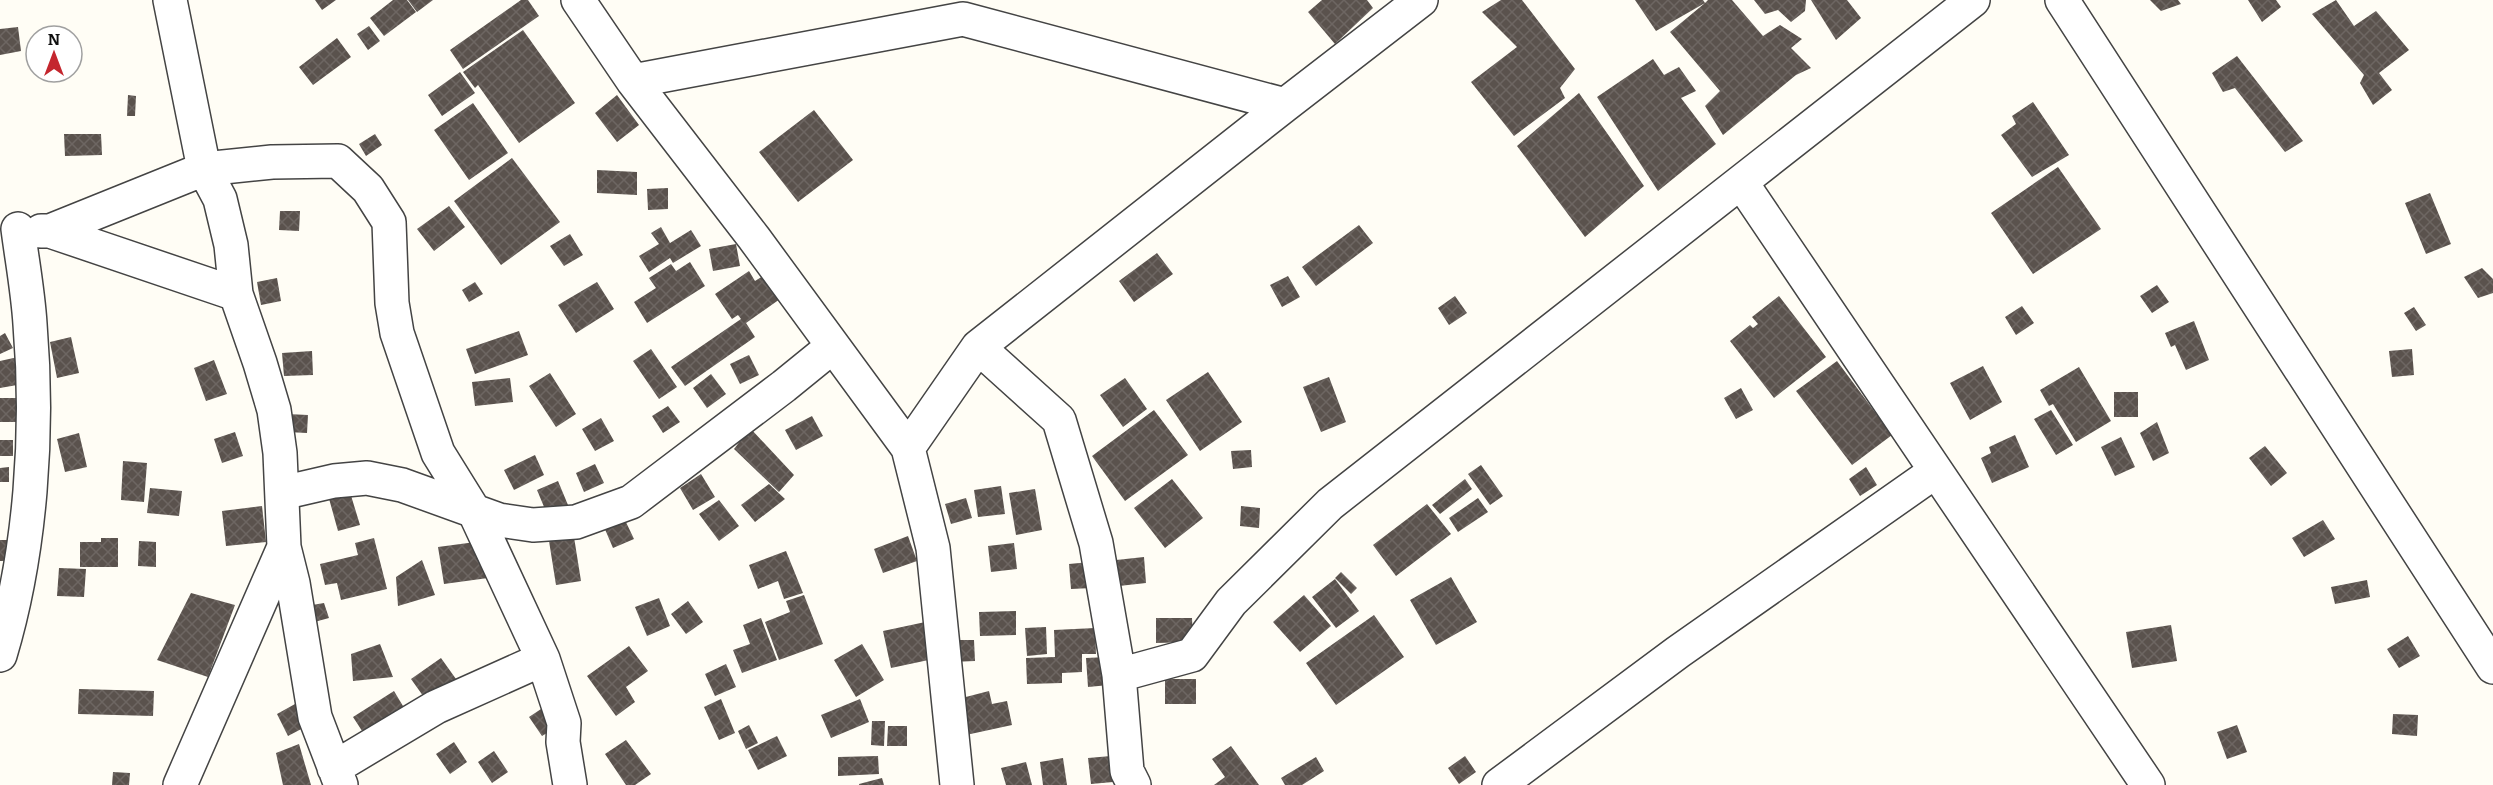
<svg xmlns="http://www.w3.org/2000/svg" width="2493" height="785" viewBox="0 0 2493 785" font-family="Bitter,serif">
	<defs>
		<pattern id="building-cross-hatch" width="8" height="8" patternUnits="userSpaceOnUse" patternTransform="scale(1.5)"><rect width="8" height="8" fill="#5a524d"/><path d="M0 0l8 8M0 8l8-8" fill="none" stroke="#6d6662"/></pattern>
	</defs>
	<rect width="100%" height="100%" fill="#fffdf5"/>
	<!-- building -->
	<path fill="url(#building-cross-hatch)" d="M315,0h21l-14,10z
		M393,0h14l9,12 -32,24 -14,-18z
		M408,0h25l-16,12z
		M521,0h7l11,16 -76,53 -13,-19z
		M1322,0h45l6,8 -38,36 -27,-32z
		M1501,0h21l53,69 -15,19 5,10 -51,38 -43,-54 46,-35 -35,-35z
		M1635,0h68l2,3 3,-3h24l31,36 17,-11 22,14 -11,9 20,20 -15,7 -73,60 -18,-29 15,-15 -50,-59 35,-29 -49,28z
		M1754,0h52l-1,11 -14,11 -13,-12 -13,4z
		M1811,0h36l14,18 -25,22z
		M2150,0h28l3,4 -20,7z
		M2248,0h28l5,7 -19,15z
		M2336,0l18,26 22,-15 33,39 -30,23 13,17 -19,15 -13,-22 4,-8 -52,-61z
		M369,26l11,15 -12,9 -11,-16z
		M18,27l3,24 -21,4v-26z
		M523,30l52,73 -56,40 -41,-58 -3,3 -12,-16z
		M337,38l14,19 -38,28 -14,-18z
		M2237,56l66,85 -18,11 -50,-64 -12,4 -11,-19z
		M1653,59l11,16 15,-8 17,24 -15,7 35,46 -58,47 -61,-94z
		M460,72l15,21 -33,23 -14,-21z
		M1579,93l65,93 -59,51 -68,-91z
		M128,95l8,1 -1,20h-8z
		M617,95l22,30 -22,17 -22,-29z
		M2033,102l36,53 -37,22 -31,-42 15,-11 -4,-8z
		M473,103l35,50 -39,27 -35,-50z
		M814,110l39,50 -55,42 -39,-50z
		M64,134h37l1,21 -37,1z
		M375,134l7,11 -16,11 -7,-12z
		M512,158l48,64 -59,43 -47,-64z
		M2058,167l43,62 -68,45 -42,-61z
		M597,170l40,2v23l-40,-2z
		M668,188v21l-20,1 -1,-21z
		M2430,193l21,51 -25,10 -21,-51z
		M449,206l16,21 -31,24 -17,-22z
		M280,211h20l-1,20 -20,-1z
		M1359,225l14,18 -57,43 -14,-19z
		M661,227l9,16 21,-13 10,16 -28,17 -3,-5 -21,14 -10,-16 20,-12 -8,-11z
		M570,234l13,21 -19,11 -14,-20z
		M736,244l4,22 -27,5 -4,-22z
		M1157,253l16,21 -39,28 -15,-21z
		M690,262l15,24 -58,37 -13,-21 22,-14 -7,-10 22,-14 5,7z
		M2482,268l11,11v14l-15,5 -14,-21z
		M749,271l6,10 8,-5 17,23 -34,24 9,14 -70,49 -14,-19 70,-48 -3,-4 -6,4 -17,-25z
		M1288,276l12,21 -18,10 -12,-22z
		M277,278l4,23 -20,4 -4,-23z
		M475,282l8,12 -14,8 -7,-12z
		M597,282l17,27 -38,24 -18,-28z
		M2157,285l12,17 -17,11 -12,-17z
		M1455,296l12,17 -18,12 -11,-17z
		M1779,296l47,61 -52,41 -44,-57 20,-16 3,3 5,-4 -6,-7z
		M2022,306l12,17 -18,12 -11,-18z
		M2414,307l12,18 -10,6 -12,-18z
		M2194,321l15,39 -23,10 -11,-25 -4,2 -6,-14z
		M519,331l9,24 -53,19 -9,-25z
		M5,333l8,15 -13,6v-18z
		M71,337l8,36 -22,5 -7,-36z
		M651,349l26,38 -18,12 -26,-38z
		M2412,349l2,26 -22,2 -3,-26z
		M312,351l1,24 -29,1 -2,-23z
		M749,355l10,20 -19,9 -10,-20z
		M18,357l5,27 -23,4v-27z
		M214,360l13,34 -21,7 -12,-33z
		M1837,361l55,74 -40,30 -56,-74z
		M1983,366l19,36 -32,18 -20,-37z
		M2079,367l32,54 -35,21 -23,-38 -4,2 -9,-16z
		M1208,372l34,50 -42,29 -34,-51z
		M550,373l26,41 -20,13 -27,-41z
		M711,374l15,20 -19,14 -14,-20z
		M1329,377l17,45 -25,10 -18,-45z
		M510,378l3,24 -38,4 -3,-24z
		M1125,378l22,31 -24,18 -23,-32z
		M1741,388l12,22 -17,9 -12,-21z
		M2114,392h24v25h-24z
		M0,398h17v24h-17z
		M668,406l12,16 -17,11 -11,-17z
		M1154,410l34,45 -63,46 -33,-45z
		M2051,410l22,35 -17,10 -22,-36z
		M287,414l21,1 -1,18 -20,-1z
		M812,416l11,20 -27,14 -11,-20z
		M601,418l13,23 -19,10 -13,-22z
		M2157,422l12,31 -16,8 -13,-28z
		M750,428l44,47 -15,17 -45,-43z
		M235,432l8,24 -21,7 -8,-24z
		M79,433l8,34 -22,5 -8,-33z
		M2015,435l14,32 -37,16 -11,-25 10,-5 -2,-6z
		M2121,437l14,30 -20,9 -14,-29z
		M0,440h13v16h-13z
		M2265,446l22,27 -16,13 -22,-28z
		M1251,450l1,17 -19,2 -2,-18z
		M535,455l9,20 -30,15 -10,-20z
		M123,461l24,2 -3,39 -23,-2z
		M595,464l9,19 -20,9 -8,-19z
		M1481,465l22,31 -13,9 -22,-31z
		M9,467v15h-9v-14z
		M1866,467l11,18 -17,11 -11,-17z
		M701,474l14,23 -22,13 -13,-22z
		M1172,479l31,39 -38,30 -31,-40z
		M1465,479l7,10 -32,25 -8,-9z
		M558,481l10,24 -21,9 -10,-24z
		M769,484l16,15 -30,23 -14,-17z
		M1001,486l4,28 -27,3 -4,-27z
		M150,488l32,3 -3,25 -32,-3z
		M349,489l11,36 -22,6 -10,-36z
		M1035,489l7,41 -26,5 -7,-42z
		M966,498l6,20 -21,6 -6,-20z
		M1478,498l10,14 -30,20 -9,-14z
		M719,500l20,26 -20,15 -20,-27z
		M1427,504l24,30 -55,42 -23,-31z
		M262,506l4,36 -40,4 -4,-35z
		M1241,506l19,2 -1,20 -19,-2z
		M624,518l10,21 -21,9 -9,-21z
		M2323,520l12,19 -31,18 -12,-19z
		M908,536l9,25 -34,12 -9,-24z
		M574,537l7,44 -25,4 -7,-44z
		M101,538h17v29h-38v-25h21z
		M374,538l13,51 -46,11 -4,-17 -12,2 -5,-21 38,-9 -3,-12z
		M0,540h7v21h-7z
		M139,541l17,1v25l-18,-1z
		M483,541l5,37 -44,6 -6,-37z
		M1014,543l3,26 -26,3 -3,-26z
		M786,551l17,42 -19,6 -6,-18 -20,8 -9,-24z
		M1144,557l2,26 -36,4 -3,-26z
		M422,560l13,35 -37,11 -2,-29z
		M1090,562l2,26 -21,1 -2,-25z
		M59,568l27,1 -2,28 -27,-1z
		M1341,572l16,16 -6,6 -16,-16z
		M1451,577l26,45 -41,23 -26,-45z
		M1335,579l24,32 -23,17 -24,-31z
		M2367,580l3,17 -35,7 -4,-17z
		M191,593l44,12 -27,72 -51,-17z
		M804,595l19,49 -44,16 -14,-38 25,-10 -4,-11z
		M1304,595l27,31 -31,26 -27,-30z
		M659,598l11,28 -23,10 -12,-29z
		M688,601l15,21 -17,12 -15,-20z
		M324,603l5,15 -22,6 -7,-17z
		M1016,611v24l-36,1 -1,-24z
		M1374,615l30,42 -68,48 -30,-42z
		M761,618l16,42 -35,13 -9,-23 17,-6 -7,-19z
		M1156,618h36l1,24 -37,1z
		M930,621l8,37 -47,10 -8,-37z
		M2171,625l6,36 -45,7 -6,-36z
		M1046,627l1,27 -20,2 -2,-28z
		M1095,628l1,26h-14v18l-20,1v10l-35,1 -1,-26 29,-1 -1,-27z
		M2408,636l12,20 -21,12 -12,-19z
		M950,640h24l1,21 -24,1z
		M380,644l13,33 -40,4 -2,-27z
		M862,644l22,36 -28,17 -22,-37z
		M629,646l19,25 -22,16 9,15 -19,14 -29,-40z
		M1107,657l2,28 -21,2 -2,-29z
		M441,658l15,21 -30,21 -15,-21z
		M726,664l10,23 -21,9 -10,-22z
		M1165,679h31v25h-31z
		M79,689l75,2 -1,25 -75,-2z
		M394,691l12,20 -40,26 -13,-20z
		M989,691l3,13 15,-3 5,24 -46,10 -8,-36z
		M721,699l14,34 -16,7 -15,-33z
		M860,699l9,23 -38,16 -10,-23z
		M295,704l12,22 -19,10 -11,-22z
		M547,705l13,20 -18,11 -13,-19z
		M2393,714l25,1 -1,21 -25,-2z
		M872,721h13l-1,25 -13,-1z
		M749,725l9,18 -12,6 -8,-18z
		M2237,725l10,27 -20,7 -10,-27z
		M888,726h19v20h-20z
		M777,736l10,20 -29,14 -10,-20z
		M626,740l25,34 -16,11h-9l-21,-31z
		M454,742l13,20 -17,12 -14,-20z
		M299,744l12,41h-28l-7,-32z
		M1231,746l28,39h-45l11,-8 -13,-18z
		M494,751l14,21 -16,11 -14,-21z
		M878,756l1,18 -41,2v-19z
		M1111,756l2,26 -22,2 -3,-26z
		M1465,756l11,16 -17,12 -11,-16z
		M1316,757l8,14 -22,14h-17l-4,-7z
		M1063,758l4,27h-24l-3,-23z
		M1026,762l6,23h-26l-5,-17z
		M113,772l17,1 -1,12h-17z
		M882,778l2,7h-25v-1z"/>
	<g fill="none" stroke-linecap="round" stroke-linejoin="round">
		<!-- minor casing -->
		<g stroke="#444" stroke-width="36">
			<path id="minor" d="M578,0l55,81 121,157 154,210 25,100 24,237
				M2062,0l431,667
				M633,81l330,-62 322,86
				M1741,182l407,603
				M41,231h9l154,-62 -34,-169
				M50,231l186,63 24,69 14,47 6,43 4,94 9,36 22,134 26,68
				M236,294l-5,-49 -11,-46 -16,-30 68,-7 66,-1 30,28 21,33 3,81 5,30 41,120 36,58 69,148 -107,48 -102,61
				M978,347l81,73 37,123 23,132 8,96 7,14
				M908,448l70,-101 307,-242 136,-105
				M282,493l52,-12 33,-3 35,7 97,35 34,5 43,-3 55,-20 153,-116 48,-39
				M0,655c31,-103 39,-224 30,-331 -2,-32 -8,-64 -12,-95
				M543,659l21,64 -1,19 7,43
				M1119,675l73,-20 39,-53 99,-98 643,-504
				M180,785l104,-238
				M1499,785l179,-133 258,-181"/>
		</g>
		<!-- minor -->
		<use href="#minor" stroke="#fff" stroke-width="33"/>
	</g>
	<!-- north arrow -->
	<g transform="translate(54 54)"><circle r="28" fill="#ffffff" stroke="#a0a0a0" stroke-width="1.5"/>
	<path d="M0-4.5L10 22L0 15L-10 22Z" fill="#c4262e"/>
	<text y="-9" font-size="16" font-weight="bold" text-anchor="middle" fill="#111111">N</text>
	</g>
</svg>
